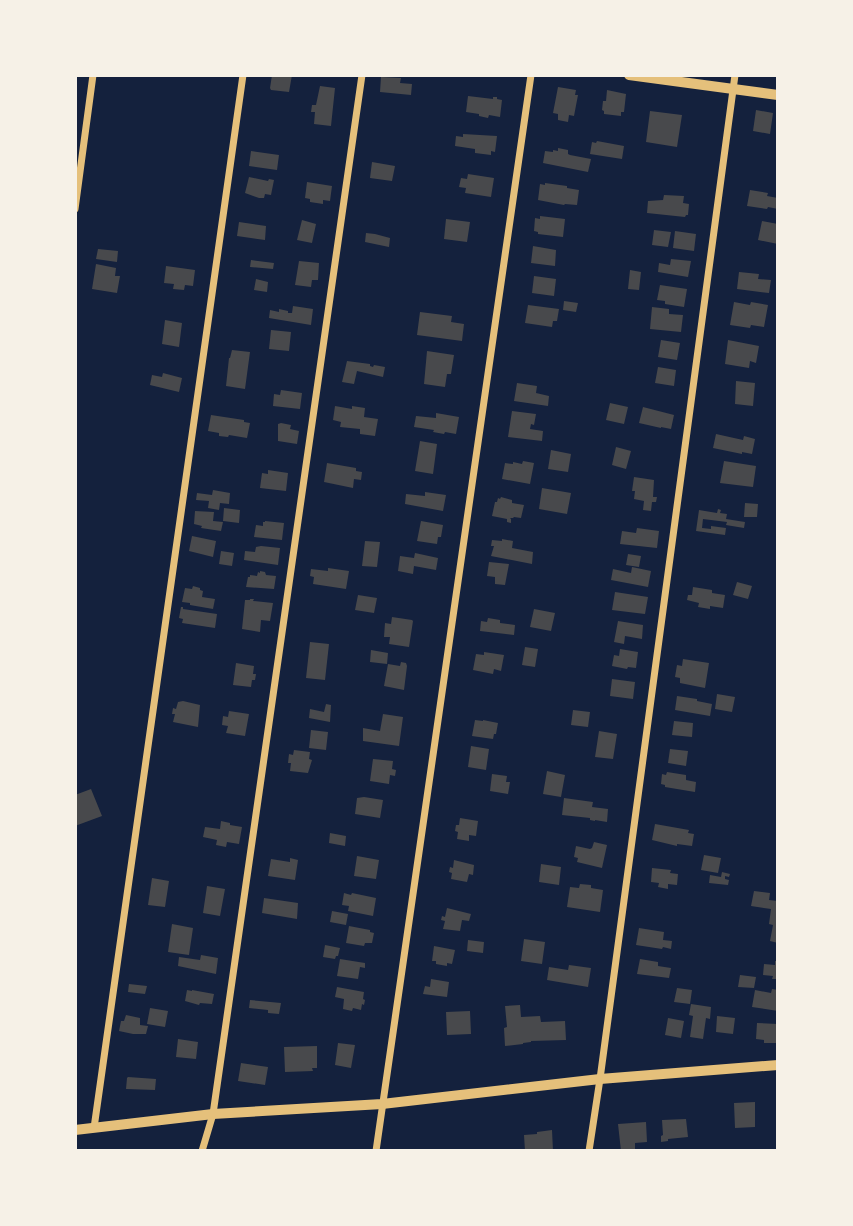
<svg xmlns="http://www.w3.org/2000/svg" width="853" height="1226" viewBox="0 0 853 1226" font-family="Ubuntu,sans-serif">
	<rect width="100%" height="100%" fill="#14213d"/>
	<!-- building -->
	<path fill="#48494c" d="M272,75h20l-3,17 -18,-2 -1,-2z
		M381,77l20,1 -1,5 12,1 -1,11 -31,-3z
		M320,86l15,2 -4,38 -17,-2 1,-12h-4l1,-7h4z
		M558,87l18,3 -1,5h3l-4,21 -5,-1 -1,7 -10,-2v-6l-5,-1z
		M607,90l19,4 -2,18h-3v4l-17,-2v-3l-2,-1 1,-9h3z
		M468,96l25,3v-2h4v2l5,1 -2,17 -11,-2 -1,3 -9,-2v-2l-13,-2z
		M756,110l17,3 -3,21 -17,-3z
		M650,111l32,4 -5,32 -31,-5z
		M463,134l34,2 -2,16 -4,-1v4l-16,-2v-4l-20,-3 1,-10 7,1z
		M597,141l27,5 -2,13 -32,-5 2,-12 4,1z
		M558,148l10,2v4l2,1 21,4 -3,13 -45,-9 2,-12 8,1v-2l5,1z
		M251,151l28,4 -2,15 -28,-4z
		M372,162l23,4 -3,15 -22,-3z
		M468,174l26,4 -3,19 -26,-4 1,-5 -7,-1 2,-9 6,1z
		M249,177l19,4 1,-2 5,1 -3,15 -6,-1 -1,4h-5l-14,-5z
		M307,182l25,4 -2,15 -7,-1v4l-13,-2v-3l-5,-1z
		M545,183l22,3v2l12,2 -2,15 -12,-1 -1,1 -26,-5 2,-16 5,1z
		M750,190l18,3 -1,3 11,2v11l-10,-2 -1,2 -20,-3z
		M664,195l20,1 -1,7 6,1 -1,11h-2l-1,2 -38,-4 1,-12 15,-1z
		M540,216l25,3 -2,18 -25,-3v-2l-4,-1 1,-13 5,1z
		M446,219l24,3 -3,20 -23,-3z
		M302,220l14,4 -4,19 -15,-3z
		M762,221l16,3v20l-20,-4z
		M239,222l27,4 -1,14 -28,-4z
		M654,230l17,2 -3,15 -16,-2z
		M675,231l21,3 -2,17 -21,-3z
		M366,233l9,1 15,4 -1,9 -24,-5z
		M533,246l23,4 -1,16 -24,-3z
		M98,249l20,2 -1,11 -21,-3z
		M671,259l20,2 -3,16 -30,-5 1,-9 11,2z
		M251,260l23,3 -1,6 -23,-2z
		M299,261l20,2 -1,17h-6l-1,7 -16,-2z
		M96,264l20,4 -1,8h5l-3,17 -25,-4z
		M166,266l29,4 -2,16 -8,-1 -1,5 -11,-1 1,-5 -10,-1z
		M630,270l11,2 -2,18 -11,-1z
		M739,272l20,2 -1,5 13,1 -2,13 -32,-4z
		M534,276l22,3 -2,17 -22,-3z
		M256,279l12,3 -1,10 -13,-2z
		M660,285l27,4 -3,18 -19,-3v-3l-8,-1z
		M564,301l14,2 -2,9 -13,-2z
		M734,302l16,3 1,-3 17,3 -4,22 -13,-2 -1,3 -20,-3z
		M528,305l31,4 -2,12h-4l-1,6 -27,-4z
		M293,306l20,3 -2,16 -42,-7 1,-8 9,2v-3l9,2v2h4z
		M652,307l17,2v5l14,1 -2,17 -31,-3z
		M420,312l32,4 -1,6 13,2 -2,17 -45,-6z
		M165,320l17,3 -3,24 -17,-3z
		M271,330l20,2 -2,19 -20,-2z
		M661,340l19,3 -3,17 -19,-3z
		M728,340l31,6 -3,17 -6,-2 -1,7 -24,-4z
		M232,350l18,2 -5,37 -19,-3 3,-28h1z
		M427,351l27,4 -3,19h-4l-2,13 -21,-3z
		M347,361l23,3v2l3,1 1,-2 11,2 -2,10 -26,-6 -3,13 -12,-2z
		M658,367l18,3 -2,16 -19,-3z
		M163,373l19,5 -3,14 -29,-7 2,-10 10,2z
		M736,381l19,2 -2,23 -18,-2z
		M517,383l20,3 -1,7 13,3 -1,10 -34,-5z
		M281,390l21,3 -2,16 -27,-3 1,-12 6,1z
		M610,403l18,4 -4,17 -18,-4z
		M335,406l17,3v-3l13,2 -1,9 14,2 -3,17 -15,-2v-5l-20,-2 1,-5 -8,-2z
		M643,407l31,8 -3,14 -10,-2v1l-22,-5z
		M512,411l24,3 -2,11 -3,-1 -1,5 13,2 -1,10 -34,-4z
		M436,413l23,4 -3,17 -11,-2 -1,2 -11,-2 1,-2 -20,-3 2,-11 20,2z
		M211,415l33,5v2l6,1 -3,15 -18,-3 -1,2 -9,-1v-3l-11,-2z
		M281,423l10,2 -1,4 9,2 -2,13 -19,-3v-17z
		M716,434l27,6 1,-4 11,3 -3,15 -10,-2v2l-29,-6z
		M420,441l17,3 -4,30 -18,-3z
		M616,447l15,4 -5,18 -14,-4z
		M551,450l20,4 -3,18 -20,-3z
		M523,461l11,2 -4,21 -28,-5 3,-16 8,1v-2l9,2z
		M724,461l32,5 -3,21 -33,-4z
		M327,463l29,5v3l6,1 -1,8 -7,-1 -1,9 -29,-6z
		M268,470l20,3 -2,18 -26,-3 2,-15 6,1z
		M634,477l20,3 -1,17h4l-1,5h-4l-1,9 -8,-1 1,-9 -10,-2 1,-8h-3z
		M542,488l29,5 -4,21 -28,-5z
		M213,490l17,3 -1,11 -9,-1 -1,7 -11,-2 1,-7 -13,-1 1,-7 15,2z
		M425,492l21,3 -3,16 -38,-7 1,-10 19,2z
		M501,497l11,3v3l12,2 -3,13 -7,-1 -1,1h-3l1,1v4l-4,-1v-3l-15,-3 3,-14h2l1,-4 2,1z
		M745,503l13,1 -1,13h-13z
		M224,508l16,2 -1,13 -16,-2z
		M718,509l3,1 -1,3 7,1 -1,5 19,3 -1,6 -18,-3 1,-3 -24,-3 -1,9 9,1v-3l15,2 -1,7 -29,-4 3,-21 18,3z
		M195,511l19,1 -1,9 10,1 -2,9 -20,-3 1,-2 -8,-2z
		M265,521l19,2 -2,17 -28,-3 2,-12 7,1v-4h2z
		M421,521l22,4 -2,12h-3l-1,7 -20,-3z
		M637,528l22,3 -2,17 -37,-4 2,-13 14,2z
		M192,536l24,5 -3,16 -24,-6z
		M502,539l11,2 -1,7 21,4 -1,12 -41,-8 3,-10h-3l1,-6 10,1z
		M365,541l15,1 -3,25 -15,-1z
		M261,546l19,2 -2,17 -34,-5 1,-9 10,1 1,-5z
		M221,551l13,2 -2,13 -13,-2z
		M415,553l23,5 -2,12 -22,-4 -1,8 -15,-3 2,-15 14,2z
		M628,554l13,2 -2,11 -13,-2z
		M489,562l20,2 -4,21 -10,-1v-7l-8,-1z
		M632,567l19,4 -3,16 -37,-7 2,-11 18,4z
		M328,568l21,3 -3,18 -33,-5 1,-7 -4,-1 1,-7 17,2z
		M260,571l5,1 1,3 10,1 -2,13 -28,-2 2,-10h2v-2l7,1 1,-4 2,1z
		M737,582l15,4 -4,13 -15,-4z
		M193,586l7,2v2l3,1 -1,6 13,2 -2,10 -23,-4v-2l-8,-1 3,-14 7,1z
		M693,587l19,3v3l13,2 -2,13 -13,-2v3l-12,-2 1,-4 -12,-3 1,-5h4z
		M615,592l33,5 -3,17 -33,-4z
		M358,595l19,3 -3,15 -19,-3z
		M250,599h4l-1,2 20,2 -3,18 -9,-1 -1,12 -18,-3 3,-29h5z
		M181,607h2v2l34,5 -2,14 -33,-5 1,-4 -4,-1z
		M534,609l21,4 -4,18 -21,-4z
		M392,617l20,3 1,1 -4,26 -20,-3 1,-7h-6l1,-14 6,1z
		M488,618l12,2v3l15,2 -1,10 -34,-4 1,-10 6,1z
		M618,621l25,4 -1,14 -17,-3 -1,8 -10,-2z
		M310,642l19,2 -4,36 -19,-2z
		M525,647l13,2 -3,18 -13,-2z
		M620,649l18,3 -2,16 -8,-1 -1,2 -15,-3 2,-11 5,1z
		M371,650l17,3 -1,11 -17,-2z
		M484,652l20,3 -3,16 -7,-2 -1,5 -20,-4 3,-16 8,1z
		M683,659l26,4 -4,25 -25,-5v-5l-5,-1 2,-12 5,1z
		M401,662l5,1 1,3 -3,24 -20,-4 4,-22 12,2z
		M236,663l18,3 -1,8h3l-1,6h-3l-1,7 -18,-2z
		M612,679l23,3 -2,17 -23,-3z
		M717,694l18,3 -3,15 -17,-3z
		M677,696l20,3v2l15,3 -2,12 -35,-6z
		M183,701l17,4 -2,22 -25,-5 2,-8h-3l1,-6 3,1 2,-7z
		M326,704l5,1 -1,17 -21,-4 1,-9 14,3z
		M573,710l17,2 -2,15 -17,-2z
		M229,711l20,3 -4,22 -19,-3 2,-7 -6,-1 1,-9 5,1z
		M383,714l20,3 -4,29 -36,-5v-13l17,3z
		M475,720l8,1v-1l15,3 -2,11h-2l-1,5 -21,-3z
		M674,721l19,2 -1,14 -20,-2z
		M311,730l17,2 -2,18 -17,-2z
		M599,731l18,3 -4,25 -18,-2z
		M471,746l18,3 -3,21 -18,-3z
		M670,749l18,2 -2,15 -18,-3z
		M294,750l16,2 -1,7 3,1 -4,13 -18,-2 1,-8h-3l1,-9 4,1z
		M373,759l20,2 -1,8 4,1 -1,6 -5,-1 -1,9 -19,-3z
		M547,771l18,4 -4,22 -18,-3z
		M667,772l19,3v5l10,2 -1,10 -30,-5v-2l-4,-1 1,-10 4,1z
		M492,774l15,2 -1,6h4l-2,12 -18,-3z
		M91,789l11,27 -27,10v-31z
		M364,797l19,3 -3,18 -25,-4 2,-16z
		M564,798l29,4 -1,5 16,2 -1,13 -12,-2v1l-5,-1v-2l-28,-3z
		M460,818l18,3 -2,15 -7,-1v6l-12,-2 1,-7 -3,-1 1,-6h3z
		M221,821l9,2v2l12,2 -3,17 -12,-2 -1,5 -10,-2 1,-5 -14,-3 2,-10 15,2z
		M655,824l34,6 -1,3 6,1 -2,12 -15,-2v2l-25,-6z
		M330,833l16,3 -1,10 -16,-3z
		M594,842l13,3 -5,23 -25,-6 1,-4 -4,-1 2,-11 14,3 2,-1z
		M704,855l17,3 -3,15 -17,-3z
		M357,856l22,4 -3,19 -22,-3z
		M290,858l8,2 -3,20 -27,-4 3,-17 19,3z
		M454,860l20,5 -1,10 -4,-1 -2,8 -16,-3 1,-6 -3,-1 1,-5 3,1z
		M541,864l20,3 -2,18 -20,-3z
		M652,868l19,2 -1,3 8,1 -1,11 -9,-1v5l-10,-2 1,-4 -8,-1z
		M722,872l8,2 -1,3 -4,-1v3l4,1 -1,5 -19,-2 1,-8 11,2z
		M152,878l17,3 -4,26 -17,-2z
		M580,884l11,1v3l12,2 -3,22 -33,-5 3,-20 9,1z
		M207,886l18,3 -5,27 -17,-3z
		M754,891l16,2 -1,7 9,1v42l-8,-2 3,-16 -4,-1 2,-15 -20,-3z
		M344,893l7,2 1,-2 24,5 -3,18 -25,-5 1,-5 -7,-1z
		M264,898l34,5 -1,16 -35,-6z
		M447,908l24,6 -2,7 -7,-1 -2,11 -17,-2 2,-8 -4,-1 1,-4 3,1z
		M332,911l16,3 -2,11 -16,-3z
		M172,924l21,4 -4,27 -21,-3z
		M349,926l21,4v2l4,1 -2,10h-7l-1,3 -18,-3z
		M639,928l25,4 -1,8 9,1 -1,8 -8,-2 -1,2 -26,-4z
		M524,939l21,3 -3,22 -21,-3z
		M468,940l16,2 -1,11 -16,-2z
		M325,945l15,3 -2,8h-2l-1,3 -12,-2z
		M434,946l21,4 -3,14 -5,-1v3l-11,-2v-3h-4z
		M201,955l17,3 -2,16 -38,-8 1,-9 21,3z
		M340,959l25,4v5l-5,-1 -2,12 -21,-3z
		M640,959l18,3v4l13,2 -2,10 -32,-4z
		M775,961h3v18h-6l1,-3 -10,-1 1,-11 11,1z
		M569,965l22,3 -3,19 -41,-7 2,-13 19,3z
		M740,975l16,2 -2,11 -16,-1z
		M431,979l18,3 -2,15 -24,-3 2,-8 5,1z
		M129,984l18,2 -2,8 -17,-2z
		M337,987l27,5 -1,7 2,1 -1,5 -2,-1 -1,6 -8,-2 -1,3 -9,-2 1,-10 -9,-2z
		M677,988l15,2 -2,14 -16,-2z
		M772,989l6,1v21l-26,-4 3,-17 16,3z
		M187,990l5,1v-1l22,4 -2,10 -12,-1 -1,2 -14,-4z
		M250,1000l31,3 -2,11 -11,-1v-3l-19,-2z
		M691,1004l20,3 -1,12 -4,-1 -3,21 -13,-2 3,-21 -4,-1z
		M520,1005l1,12 19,-1 1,6 24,-1 1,19 -35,1v1l-8,1v1l-18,2 -1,-18 3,-1 -2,-21z
		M150,1008l18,3 -3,16 -18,-3z
		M470,1011l1,23 -24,1 -1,-23z
		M126,1015l14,3v7l8,1 -2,8h-13l-14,-3 2,-10h3z
		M717,1016l18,2 -2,16 -17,-2z
		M668,1018l16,3 -3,17 -16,-3z
		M757,1023l21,1v19h-14v-3l-8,-1z
		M178,1039l20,3 -2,17 -20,-2z
		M338,1043l17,2 -4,23 -16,-3z
		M317,1046v22h-5l1,3 -28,1 -1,-25z
		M241,1063l27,4 -3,18 -27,-4z
		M128,1077l28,2 -1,11 -29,-1 1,-11z
		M755,1102v25l-20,1 -1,-25z
		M686,1119l2,18 -20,2v2l-7,1v-6l2,-1 -1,-15z
		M646,1122l1,20 -12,1v8h-14l-3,-27z
		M552,1130l1,21h-28l-1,-16 13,-1v-2z"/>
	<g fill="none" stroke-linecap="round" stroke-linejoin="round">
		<!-- minor -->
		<path stroke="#e5c07b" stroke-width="7" d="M75,209l18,-134
			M94,1128l149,-1053
			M202,1151l11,-37 149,-1039
			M376,1151l155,-1076
			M589,1151l11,-72 135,-1004"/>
		<!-- tertiary -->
		<path stroke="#e5c07b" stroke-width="10" d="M629,75l149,20
			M75,1130l138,-16 169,-10 218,-25 178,-14"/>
	</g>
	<!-- border -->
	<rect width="853" height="1226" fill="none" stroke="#f6f1e7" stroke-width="154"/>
</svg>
